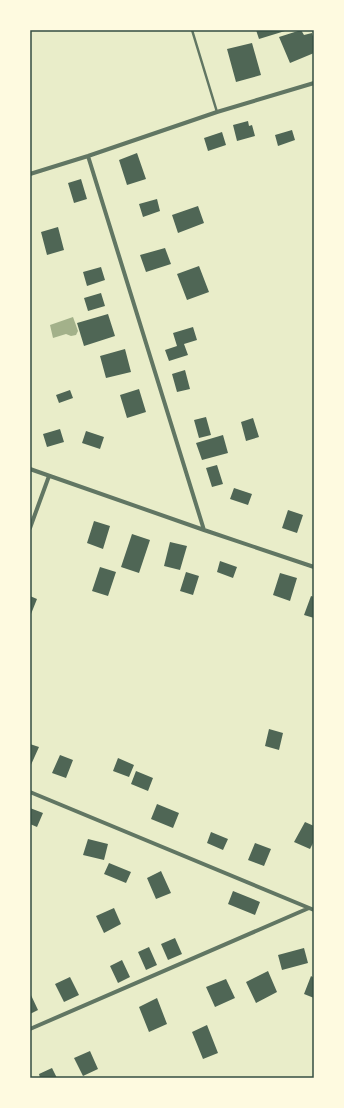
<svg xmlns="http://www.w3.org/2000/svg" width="344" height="1108" viewBox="0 0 344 1108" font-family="'Crimson Pro',serif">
	<rect width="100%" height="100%" fill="#e9edc9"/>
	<!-- water -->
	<path fill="#a3b18a" d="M73,317l5,14 -2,4 -5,1 -5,-2 -13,4 -3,-13z"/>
	<!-- building -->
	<path fill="#4f6655" d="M256,30h29v1l-26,8z
		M301,30l3,5 8,-2 2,7v13l-24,10 -11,-26z
		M252,43l9,32 -25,7 -9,-33z
		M248,121l1,5 3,-1 3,11 -18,5 -4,-16z
		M292,130l3,10 -17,6 -3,-11z
		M222,132l4,13 -18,6 -4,-13z
		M137,153l9,26 -19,6 -8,-25z
		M81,179l6,20 -13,4 -6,-20z
		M157,199l3,12 -17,6 -4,-13z
		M198,206l6,17 -26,10 -6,-18z
		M58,227l6,23 -17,5 -6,-23z
		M165,248l6,16 -25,8 -6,-17z
		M199,266l10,26 -22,8 -10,-26z
		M101,267l4,13 -18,6 -4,-14z
		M101,293l4,13 -17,5 -4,-13z
		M108,314l7,22 -31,10 -7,-23z
		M193,327l4,13 -13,4 4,11 -19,6 -4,-11 12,-4 -4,-13z
		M125,349l6,23 -25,6 -6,-22z
		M185,370l5,19 -13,3 -5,-18z
		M139,389l7,23 -19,6 -7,-23z
		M70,390l3,8 -14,5 -3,-8z
		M206,417l5,18 -12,3 -5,-18z
		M253,418l6,19 -13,4 -5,-19z
		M60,429l4,13 -17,5 -4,-13z
		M86,431l18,6 -4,12 -18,-6z
		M223,435l5,18 -26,7 -6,-17z
		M217,465l6,19 -11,3 -6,-19z
		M234,488l18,6 -4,11 -18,-6z
		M288,510l15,5 -6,18 -15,-5z
		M94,521l16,5 -7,23 -16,-6z
		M132,534l18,6 -11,33 -18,-6z
		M170,542l17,4 -7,24 -16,-4z
		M220,561l17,6 -4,11 -16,-6z
		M100,567l16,5 -8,24 -16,-5z
		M186,572l13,4 -6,19 -13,-4z
		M280,573l17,5 -7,23 -17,-6z
		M30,596l7,3 -6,15 -1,-1z
		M311,596l3,1v21l-10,-3z
		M269,729l14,4 -4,17 -14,-4z
		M30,744l9,3 -9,20z
		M60,755l13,5 -7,18 -14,-5z
		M118,758l16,7 -5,12 -16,-6z
		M136,771l17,7 -5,13 -17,-7z
		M157,804l22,9 -6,15 -22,-9z
		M30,808l13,5 -6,14 -7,-3z
		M305,822l9,4v15l-4,8 -16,-7z
		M211,832l17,7 -5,11 -16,-7z
		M88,839l20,5 -4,16 -21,-5z
		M255,843l16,6 -7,17 -16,-6z
		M109,863l22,9 -5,11 -22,-9z
		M161,871l10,22 -15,6 -9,-21z
		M233,891l27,11 -5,13 -27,-11z
		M114,908l7,16 -17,9 -8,-17z
		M175,938l7,16 -14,6 -7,-16z
		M149,947l8,18 -11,5 -8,-18z
		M304,948l4,15 -26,7 -4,-15z
		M122,960l8,17 -12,6 -8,-17z
		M268,971l9,21 -21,11 -10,-21z
		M311,976l3,2v20l-10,-4z
		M70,977l9,18 -15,7 -9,-18z
		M226,979l9,19 -20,9 -9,-20z
		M30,993l8,17 -8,4z
		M157,998l10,26 -18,8 -10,-25z
		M207,1025l11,28 -15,6 -11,-27z
		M90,1051l8,18 -15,7 -9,-18z
		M52,1068l5,10h-17l-1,-4z"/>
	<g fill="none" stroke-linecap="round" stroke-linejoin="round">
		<!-- service -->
		<path stroke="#617663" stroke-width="2.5" d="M192,30l25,82"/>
		<!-- minor -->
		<path stroke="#617663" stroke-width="4" d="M88,156l116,374
			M30,174l58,-18 129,-44 97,-29
			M30,469l174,61 110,37
			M30,528l19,-52
			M30,792l284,118
			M30,1029l279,-121"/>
	</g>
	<!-- border -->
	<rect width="344" height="1108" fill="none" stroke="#fefae0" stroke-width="62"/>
	<rect x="31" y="31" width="282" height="1046" fill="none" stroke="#344e41" stroke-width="1.5"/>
</svg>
